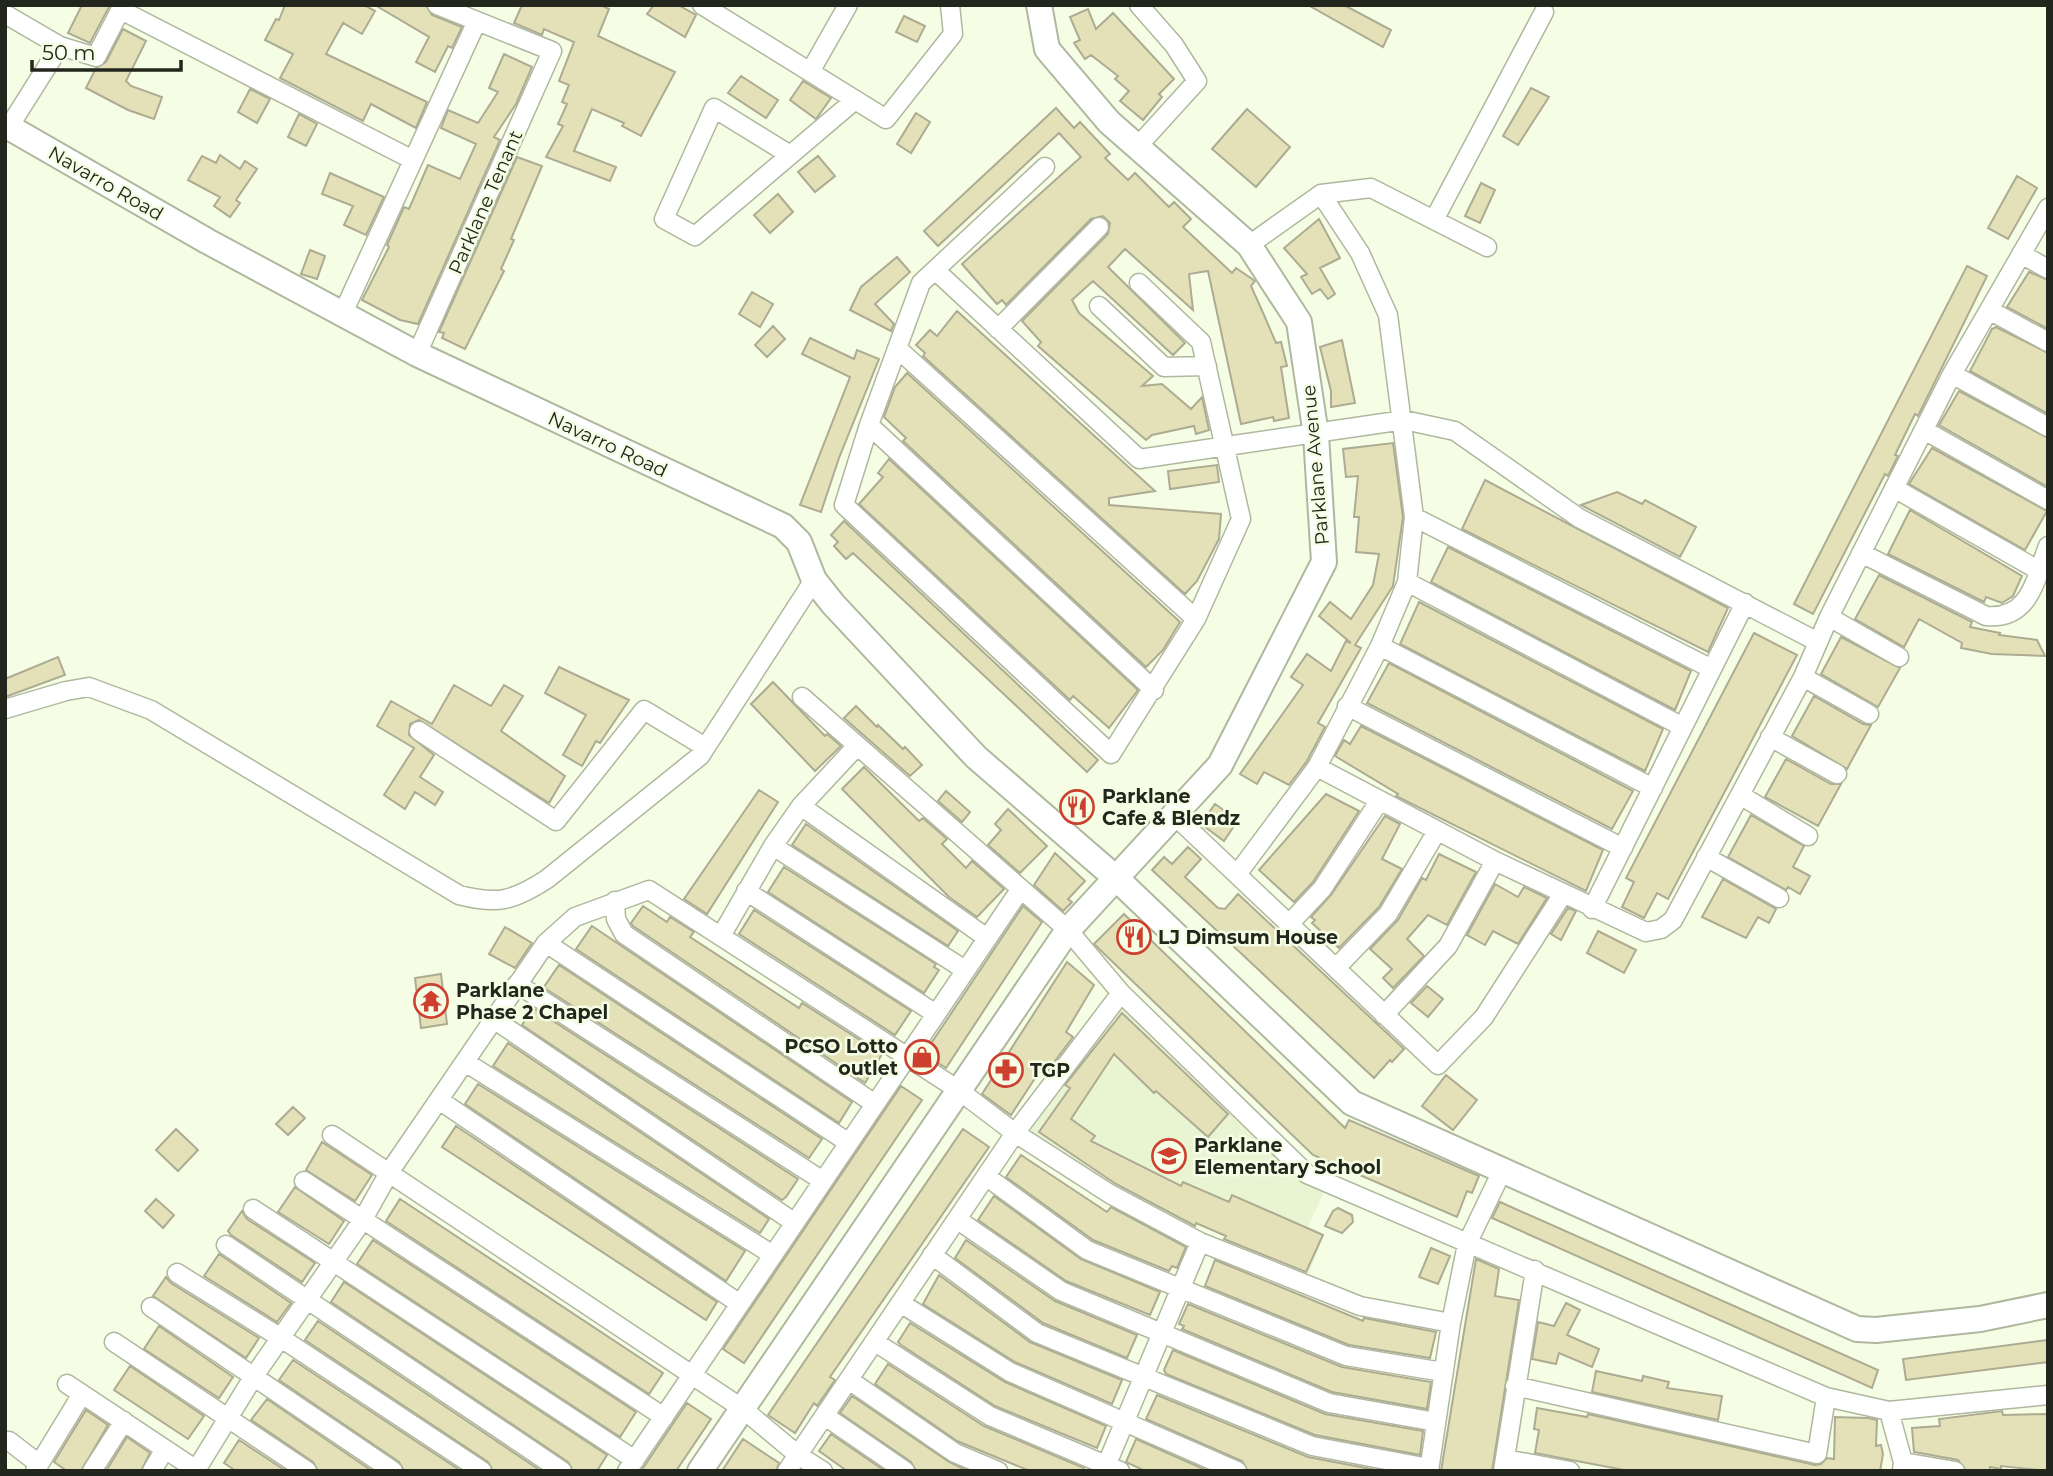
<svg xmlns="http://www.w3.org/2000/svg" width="2053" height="1476" viewBox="0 0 2053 1476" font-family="Montserrat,sans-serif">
	<rect width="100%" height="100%" fill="#f5fee4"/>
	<!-- built -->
	<path fill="#e9f4d3" d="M1120,1006l179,174 25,12 -16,34 16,8 -15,40 -193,-86 -92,-57z"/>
	<!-- building -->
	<path fill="#e4e1b9" stroke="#adab92" stroke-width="2" d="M82,5h28l-20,38 -22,-10z
		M285,5h79l11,6 -13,23 -19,-11 -17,31 101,48 -11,26 -45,-24 -8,17 -83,-43 13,-24 -28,-14 11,-21 3,1z
		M375,5h51l6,10 30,12 -10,21 -4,-2 -13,26 -19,-10 13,-25z
		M522,5h79l8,4 -11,27 77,36 -34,64 -19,-10 2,-3 -32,-14 -18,42 42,16 -6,14 -64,-24 17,-31 -5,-2 9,-20 -5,-2 7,-17 -10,-4 15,-39 -30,-13 -2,6 -28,-12z
		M654,5h24l18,10 -11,22 -38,-23z
		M1308,5h36l47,25 -8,17z
		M1088,9l8,20 17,-16 61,66 -15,15 3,3 -19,23 -23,-19 9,-10 -14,-12 3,-3 -27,-21 -6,4 -11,-16 6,-3 -10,-23z
		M904,16l21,10 -8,16 -21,-10z
		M123,29l23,12 -20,40 5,5 31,11 -8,22 -26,-9 -42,-22 10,-20 10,-6z
		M504,54l28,13 -16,37 -22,33 6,3 -82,184 -18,-4 -38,-20 27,-53 -2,-2 17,-38 5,2 19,-44 32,14 16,-35 -35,-16 7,-18 30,13 20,-31 -9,-4z
		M741,76l37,24 -12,18 -38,-25z
		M803,81l28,17 -15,21 -26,-19z
		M1531,88l18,9 -31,48 -15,-9z
		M250,89l20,10 -13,24 -19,-11z
		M1056,108l18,20 6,-6 30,32 -5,4 23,22 7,-7 34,34 5,-5 17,17 -8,8 49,46 4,-5 19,13 -4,5 13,29 12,28 5,-1 6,24 -6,1 8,51 -15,3 -1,-4 -32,7 -33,-153 -19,3 4,36 -68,-61 -17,18 77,76 -12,12 -80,-74 -21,19 7,13 74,63 -11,10 20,-2 29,25 11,-12 7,33 -13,4 -2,-8 -42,9 -6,5 -108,-94 3,-4 -19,-21 86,-87 2,-11 -7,-7 -12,3 -85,86 -4,-5 -5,4 -35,-40 119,-107 -22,-24 -121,113 -14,-15z
		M1247,109l43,38 -34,40 -44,-38z
		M916,113l14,9 -19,31 -14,-9z
		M299,114l18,10 -11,22 -18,-9z
		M220,155l20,14 5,-8 12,8 -21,31 4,3 -10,14 -16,-11 6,-9 -32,-17 14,-24 14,7z
		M818,156l17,20 -20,16 -17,-20z
		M517,157l25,9 -31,73 3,1 -13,29 3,2 -39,78 -23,-11 2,-5 -5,-1z
		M330,173l54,24 -18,38 -22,-10 9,-19 -31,-12z
		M2017,176l20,12 -29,51 -20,-11z
		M1481,183l14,7 -15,33 -15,-7z
		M778,194l15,18 -23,21 -16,-18z
		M1319,219l21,39 -20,10 15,26 -7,5 -8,-10 -8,5 -11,-17 6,-3 -23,-26z
		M310,250l15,6 -8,23 -16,-5z
		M897,257l13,15 -35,32 19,20 -3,7 -41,-21 11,-23z
		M1967,266l20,10 -69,140 -3,-2 -20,41 3,1 -10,20 -3,-2 -72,140 -19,-10z
		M2029,272l19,8v49l-41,-22z
		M752,292l21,12 -13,23 -21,-13z
		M957,311l198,180 -46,7v7l112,9 -2,25 -22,42 -12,13 -262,-238 2,-3 -9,-8 14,-15 7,6z
		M773,326l12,13 -18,18 -12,-12z
		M1996,327l52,26v61l-78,-43 22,-42z
		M810,338l44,21 3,-9 22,9 -40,99 -18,54 -21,-7 50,-128 -48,-23z
		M1342,340l13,63 -24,4v-16l-11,-44z
		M907,373l273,249 -17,28 -17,17 -243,-226 3,-3 -22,-21 11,-30z
		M1959,391l89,47v49l-109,-62z
		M1393,443l10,74 -10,69 -38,59 6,3 -43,75 7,4 -18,34 -18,24 -25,-13 -7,12 -17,-10 63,-89 -12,-8 16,-23 24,17 15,-30 5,2 -32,-27 11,-14 21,17 22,-34 6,-31 -23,-2 3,-35h-5l4,-41 -12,1 -3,-28z
		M1932,448l115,63 -22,39 -116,-66z
		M889,459l249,231 -29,38 -36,-32 -3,4 -211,-196 24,-27 -5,-4z
		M1217,465l2,17 -49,7 -2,-18z
		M1485,480l243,128 -20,44 -246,-123z
		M1617,492l25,12 3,-4 51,27 -16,30 -99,-52z
		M1910,510l112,66 -9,20 -11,7 -16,-6 -2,5 -96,-48z
		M844,521l254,239 -11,12 -234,-219 -7,6 -12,-13 4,-4 -7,-7z
		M1448,547l243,124 -16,39 -244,-128z
		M1879,575l93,47 -2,5 30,6 -1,2 38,5 8,16 -53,-2 -31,-6 1,-5 -43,-24 -15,28 -49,-28z
		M1419,602l244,127 -18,42 -245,-127z
		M1754,633l43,22 -129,244 -11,-6 -13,25 -22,-11 12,-25 -8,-4z
		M1841,637l59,31 -22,39 -57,-33z
		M58,657l7,18 -60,22v-18z
		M1389,663l244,128 -21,38 -245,-126z
		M559,667l70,33 -29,43 -4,-2 -14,25 -19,-11 23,-40 -41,-22z
		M773,682l52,54 2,-2 14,12 -26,25 -64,-67z
		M454,685l37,21 13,-21 19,11 -22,35 64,45 -16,27 -130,-83 -9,4 -1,11 25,20 -14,22 23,15 -8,13 -20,-13 -10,17 -21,-14 30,-47 -37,-22 14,-25 41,23z
		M1814,696l49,28 8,1 -24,44 -55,-33z
		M856,706l21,21 1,-2 25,24 2,-2 17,18 -12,11 -66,-58z
		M1361,726l242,124 -17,41 -190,-95 2,-2 -63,-38 9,-16 6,4z
		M1786,759l45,25h10l-23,42 -53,-29z
		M864,767l55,54 4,-3 24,21 -5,5 24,24 6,-7 32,28 -27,28 -28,-20 -107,-108z
		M759,790l19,12 -71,112 -23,-15z
		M946,791l24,21 -8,10 -24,-21z
		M1326,794l33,17 -46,71 -19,20 -35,-32z
		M1215,804l23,16 -14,21 -23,-17z
		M1008,809l39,37 -27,27 -32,-28 13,-15 -6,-6z
		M1751,815l53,31 -11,21 17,9 -10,18 -12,-7 -2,3 -58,-33z
		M1385,816l15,8 -18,35 20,10 -23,38 -40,41 -27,-25 3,-3 -4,-3 20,-22z
		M806,824l152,107 -10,15 -156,-101z
		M1188,847l13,12 -16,18 33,31 7,1 13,-15 166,155 -12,13 -2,-2 -16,18 -222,-208 12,-13 8,7z
		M1055,853l30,28 -17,18 4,3 -9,9 -29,-26z
		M1439,854l37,18 -29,53 -19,-10 -21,24 17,17 -31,32 -10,-10 9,-9 -22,-20 28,-29 24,-42 4,2z
		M784,867l152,97 -2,3 5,3 -15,23 -156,-101z
		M1723,879l53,30 -7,14 -11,-6 -12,21 -44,-21z
		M1495,884l23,13 6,-10 23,11 -29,46 -25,-13 -8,14 -18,-10z
		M643,906l24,16 3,-5 24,15 -4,5 109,71 3,-5 80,51 -17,29 -232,-157 -2,-3z
		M1023,906l19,16 -96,146 -22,-14z
		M1568,908l8,3 -15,29 -10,-6z
		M754,910l157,101 -16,24 -156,-101z
		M1124,914l221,214 4,-8 130,56 -7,17 -5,-2 -10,26 -144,-62 -219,-211z
		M592,926l260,176 -13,21 -263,-174z
		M505,927l27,16 -17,25 -26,-14z
		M1598,931l38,19 -12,23 -37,-20z
		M1067,962l27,23 -28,47 7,5 -27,36 -5,-4 -30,46 -29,-21z
		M559,965l263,174 -13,19 -263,-169 -2,-2z
		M441,974l6,50 -26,4 -6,-50z
		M1427,986l16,13 -15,18 -17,-14z
		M533,1008l265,171 -12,18 -4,3 -260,-175z
		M1122,1013l106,101 -20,23 -52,-46 -2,2 -40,-39 -43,65 24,17 -4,5 90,45 2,-4 46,20 3,-7 91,40 -17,37 -82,-33 2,-3 -30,-13 -1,3 -79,-42 -77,-52 31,-44 -5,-3z
		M508,1043l261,176 -9,14 -267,-167z
		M1446,1075l31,25 -24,30 -31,-24z
		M478,1084l267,167 -19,30 -261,-177z
		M901,1086l21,14 -178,263 -21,-14z
		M293,1107l12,11 -17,17 -12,-11z
		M456,1126l261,176 -11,18 -264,-173z
		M176,1129l22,21 -20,21 -22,-21z
		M963,1129l26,18 -159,230 5,3 -18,26 -3,-3 -19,30 -27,-18z
		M322,1142l50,33 -17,26 -49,-31z
		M1021,1155l86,57 4,-5 75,40 -9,21 -5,-2 -3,5 -76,-31 -87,-63z
		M295,1187l49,34 -15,23 -51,-32z
		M994,1196l87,63 79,33 -10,23 -84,-34 -88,-61z
		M156,1199l18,16 -11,13 -18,-17z
		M400,1199l263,174 -14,21 -263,-173z
		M1500,1202l378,168 -6,18 -380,-170z
		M1338,1208l14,7 1,7 -11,11 -17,-7 8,-15z
		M242,1211l5,8 68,44 -13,19 -71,-47 -3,-4z
		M373,1240l263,172 -16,25 -263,-173z
		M966,1240l89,61 82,34 -10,23 -84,-35 -88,-65z
		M1431,1248l19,8 -12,28 -19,-7z
		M219,1254l72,49 -14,19 -73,-46z
		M1476,1259l23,10 -4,27 24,4 -27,171h-51z
		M1215,1260l148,61 1,-3 72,14 -6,26 -81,-13 -144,-59z
		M939,1275l91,67 92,38 -10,24 -97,-42 -92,-58z
		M166,1277l5,6 88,55 -13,20 -93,-62z
		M344,1282l263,173 -10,16h-24l-5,-9 -237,-160z
		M1566,1303l14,7 -13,25 32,14 -7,18 -33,-14 -3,11 -24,-5 6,-37 16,4z
		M1188,1304l154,63 89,15 -4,27 -95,-17 -150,-63 2,-3 -5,-2z
		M318,1321l223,150h-48l-5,-9 -183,-122z
		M910,1323l95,59 101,44 -9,22 -102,-42 -94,-61 -3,-3z
		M159,1326l74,51 -14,21 -75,-49z
		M2048,1340v22l-142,18 -3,-21z
		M1173,1350l152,64 98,17 -3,24 -105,-20 -149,-61 -2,-4z
		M293,1360l168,111h-57l-5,-9 -120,-82z
		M888,1364l96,62 100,42 -1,3h-53l-73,-30 -82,-57z
		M130,1366l74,50 -16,23 -74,-49z
		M1596,1371l46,10 1,-5 26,6 -2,6 55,8 -4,24 -126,-28z
		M1157,1395l151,62 74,14h-134l-6,-10 -96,-42z
		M852,1396l97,66 19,9h-52l-5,-9 -71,-49z
		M267,1399l105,72h-54l-5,-9 -62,-42z
		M687,1403l24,16 -35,52h-35z
		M1537,1408l50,9 1,-3 227,51 6,-1 6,-6 7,1 1,-42 33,1 9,2 -1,26 5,-1 2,9 -3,17h-251l-94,-18 4,-23 -5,-1z
		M86,1410l22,15 -27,46h-14l-13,-9z
		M2002,1411l1,4 45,-1v57l-47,-5v3l-11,-2v4h-24l-8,-11 -44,-8 -2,-24 28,-2 -1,-7z
		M831,1434l54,37h-38l-28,-20z
		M127,1437l23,16 -9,18h-35z
		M743,1439l36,24 -3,8h-54z
		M1136,1439l72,32h-63l-19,-9z
		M239,1440l47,31h-50l-12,-8z"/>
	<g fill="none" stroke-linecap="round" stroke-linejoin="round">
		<!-- street casing -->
		<g stroke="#afb89f" stroke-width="21">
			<path id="street" d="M702,5l184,114 67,-85 -3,-29
				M121,10l292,150
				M5,14l55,32 -51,81
				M60,46l36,11 27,-52
				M810,72l38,-67
				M1138,146l59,-65 -23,-36 -35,-40
				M790,155l-76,-47 -50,111 31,17 160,-136
				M1045,167l-124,116 -52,142 -25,80 267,249 85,-135 45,-100 -40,-177 -62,-59
				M1434,220l110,-208
				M1249,245l72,-51 50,-6 116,59
				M2021,254l27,15
				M935,270l204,189 265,-39 51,11 124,87 239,124
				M1099,306l65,61 43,-1
				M1989,310l59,32
				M343,313l134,-292
				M998,329l101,-102
				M898,349l298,270
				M417,354l135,-303 -115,-46
				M1952,374l96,53
				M869,425l285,265
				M1924,430l124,70
				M1894,488l144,82
				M1414,517l298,152
				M1861,553l125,63c44,4 49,-36 62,-70
				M1407,582l276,145
				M1829,617l70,40
				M1380,646l273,142
				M1803,677l66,37
				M802,697l266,233 53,63 186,181 519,223 63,14 159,-16
				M1347,706l276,142
				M5,709l61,-18 23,-4 62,23 308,185c39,10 54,6 88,-16l153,-123 114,-176
				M419,731l137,90 88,-111 61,37
				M1770,737l67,37
				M1317,767l178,94 151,71 15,-3 12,-9 130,-243 26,-60 123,-243 96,-166
				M1740,795l68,41
				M801,806l186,132
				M1175,816l263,249 46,-48 79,-123
				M773,846l192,124
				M1706,857l73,41
				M1238,873l79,-106 63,-121 27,-64 7,-65 -26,-202 -28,-62 -39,-59
				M746,891l190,123
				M615,901l1,18 8,15 251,170
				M1592,909l153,-306
				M1290,923l32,-34 58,-89
				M721,936l52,-90 28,-40 55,-59
				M546,943l303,200
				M1336,968l52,-54 49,-83
				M517,984l306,197
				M1384,1015l64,-69 47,-85
				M495,1020l300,203
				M465,1062l308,193
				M439,1100l301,204
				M332,1135l411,274 55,46 25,16
				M987,1177l100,73 259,106 97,16
				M304,1181l360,236
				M253,1209l382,251
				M958,1220l103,71 268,112 107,19
				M226,1245l336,226
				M932,1255l105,78 275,113 117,22
				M177,1273l104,65 201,133
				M902,1304l108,68 227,99
				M151,1307l242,164
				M114,1342l193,129
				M875,1342l115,74 130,55
				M849,1380l106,73 43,18
				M67,1384l131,87
				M1515,1386l302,68 9,-57
				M1889,1411l14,51 -1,9
				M825,1416l80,55
				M9,1441l30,23
				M1505,1459l65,12
				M1903,1462l52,9
				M196,1470l58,-94 108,-155 28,-50 156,-228 29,-26 74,-27 308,199 58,44 95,61 90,48 160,64 91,17
				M35,1471l47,-77
				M92,1471l32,-50
				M152,1471l13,-22
				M627,1471l393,-581
				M787,1471l228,-338 106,-140
				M1104,1471l96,-229
				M1429,1471l22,-148 16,-79 35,-73
				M1503,1471l32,-201"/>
		</g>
		<!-- secondary casing -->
		<g stroke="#afb89f" stroke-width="28">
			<path id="secondary" d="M5,125l202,116 210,113 366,172 16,16 15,38 19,24 143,153 141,122 235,224 505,226 19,1 104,-11 68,-14
				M700,1471l368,-541 152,-165 104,-203 -8,-127 -17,-113 -50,-77 -140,-123 -62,-73 -8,-44"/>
		</g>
		<!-- street -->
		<use href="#street" stroke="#fff" stroke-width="18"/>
		<!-- secondary -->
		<use href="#secondary" stroke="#fff" stroke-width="24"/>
	</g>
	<!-- icons -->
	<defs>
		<g id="restaurant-ring" transform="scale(1.75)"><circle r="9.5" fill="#f5fee4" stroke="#cd402f" stroke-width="1.5"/><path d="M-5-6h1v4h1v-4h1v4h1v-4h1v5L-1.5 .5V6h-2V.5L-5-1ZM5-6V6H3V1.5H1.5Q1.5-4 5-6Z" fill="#cd402f"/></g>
		<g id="temple-ring" transform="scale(1.75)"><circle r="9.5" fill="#f5fee4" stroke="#cd402f" stroke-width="1.5"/><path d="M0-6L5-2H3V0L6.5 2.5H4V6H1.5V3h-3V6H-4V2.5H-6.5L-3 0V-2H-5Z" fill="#cd402f"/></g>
		<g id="shop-ring" transform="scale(1.75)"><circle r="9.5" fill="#f5fee4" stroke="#cd402f" stroke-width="1.5"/><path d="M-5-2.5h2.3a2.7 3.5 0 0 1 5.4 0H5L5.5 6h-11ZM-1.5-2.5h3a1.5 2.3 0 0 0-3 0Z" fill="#cd402f"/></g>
		<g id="pharmacy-ring" transform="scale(1.75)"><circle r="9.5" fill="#f5fee4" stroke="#cd402f" stroke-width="1.5"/><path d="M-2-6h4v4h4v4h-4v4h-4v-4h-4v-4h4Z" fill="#cd402f"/></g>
		<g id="school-ring" transform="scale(1.75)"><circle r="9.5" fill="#f5fee4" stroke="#cd402f" stroke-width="1.5"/><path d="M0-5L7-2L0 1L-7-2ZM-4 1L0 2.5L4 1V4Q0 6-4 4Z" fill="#cd402f"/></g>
	</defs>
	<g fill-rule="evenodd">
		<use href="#restaurant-ring" x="1077" y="807"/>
		<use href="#restaurant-ring" x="1134" y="937"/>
		<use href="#temple-ring" x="431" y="1001"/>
		<use href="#shop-ring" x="922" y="1057"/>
		<use href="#pharmacy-ring" x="1006" y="1070"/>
		<use href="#school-ring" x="1169" y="1156"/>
	</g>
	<g text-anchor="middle" stroke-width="5" stroke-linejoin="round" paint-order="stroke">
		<!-- street labels -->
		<g font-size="19" fill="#23261d" stroke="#f5fee4">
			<text transform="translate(106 183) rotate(30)" y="7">Navarro Road</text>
			<text transform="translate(485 202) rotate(-66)" y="7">Parklane Tenant</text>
			<text transform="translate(608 444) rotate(25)" y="7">Navarro Road</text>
			<text transform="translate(1315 465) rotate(-95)" y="7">Parklane Avenue</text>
		</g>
		<!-- poi labels -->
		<g font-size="19" font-weight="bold" fill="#23261d" stroke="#f5fee4" text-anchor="start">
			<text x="1102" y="803">Parklane<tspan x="1102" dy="22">Cafe &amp; Blendz</tspan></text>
			<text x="1158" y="944">LJ Dimsum House</text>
			<text x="456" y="997">Parklane<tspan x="456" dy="22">Phase 2 Chapel</tspan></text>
			<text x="898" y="1053" text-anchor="end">PCSO Lotto<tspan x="898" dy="22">outlet</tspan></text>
			<text x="1030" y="1077">TGP</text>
			<text x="1194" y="1152">Parklane<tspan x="1194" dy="22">Elementary School</tspan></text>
		</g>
	</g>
	<!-- border -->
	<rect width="2053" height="1476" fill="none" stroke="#23261d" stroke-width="14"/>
	<!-- scale -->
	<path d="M32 60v10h149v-10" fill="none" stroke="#23261d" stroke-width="3.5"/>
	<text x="42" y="60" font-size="21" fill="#23261d" stroke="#f5fee4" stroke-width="5" paint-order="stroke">50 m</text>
</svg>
